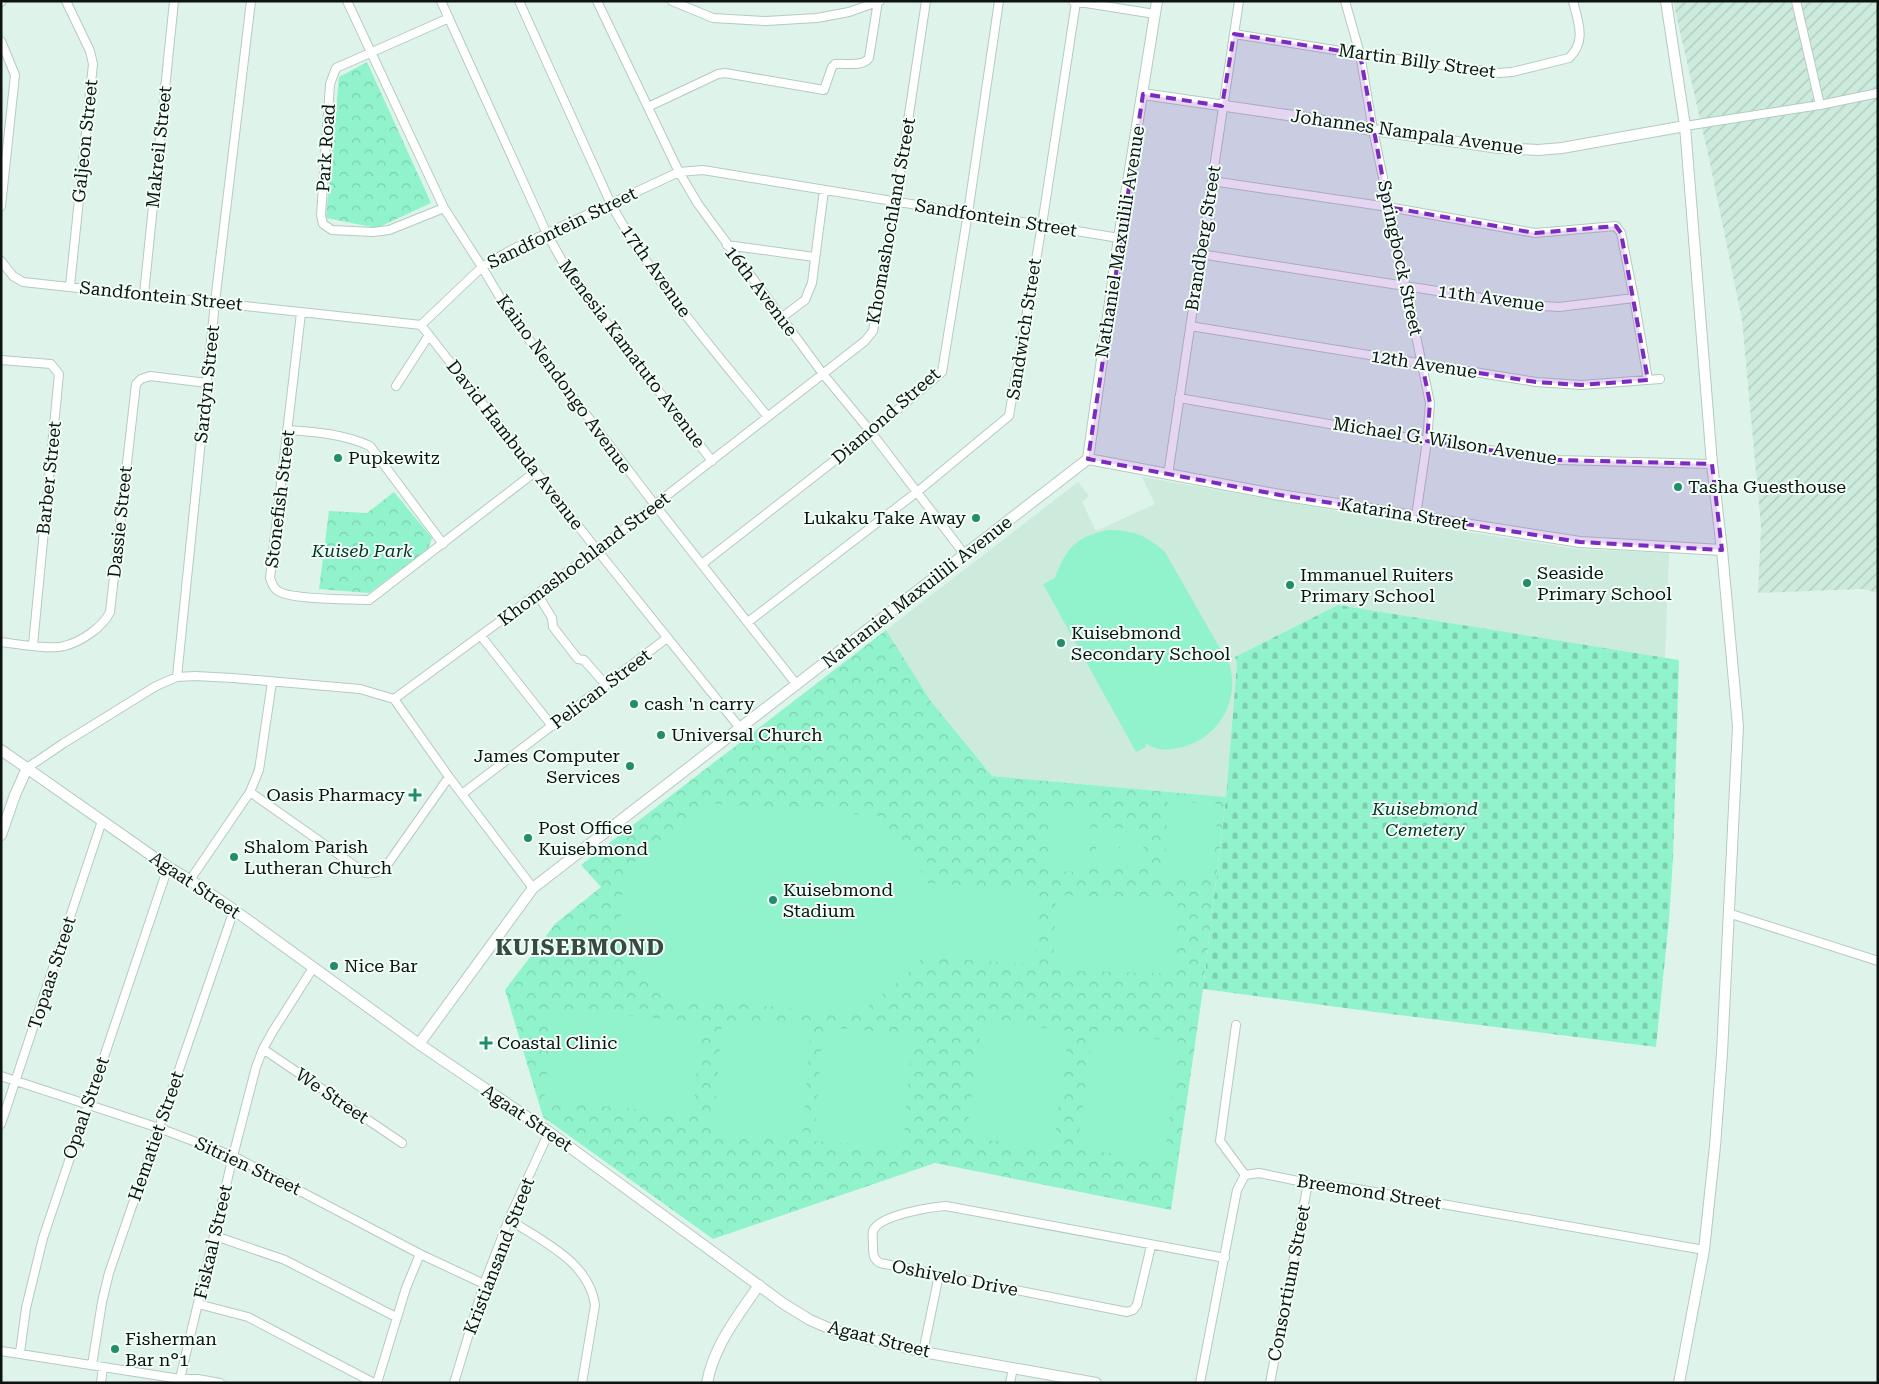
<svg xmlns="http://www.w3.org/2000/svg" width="1879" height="1384" viewBox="0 0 1879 1384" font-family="'Roboto Serif',serif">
	<defs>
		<pattern id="industrial-furrows" width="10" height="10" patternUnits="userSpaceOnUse" patternTransform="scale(1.25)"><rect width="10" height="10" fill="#ccebdd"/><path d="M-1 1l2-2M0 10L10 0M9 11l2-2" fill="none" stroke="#aec9bd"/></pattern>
		<pattern id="cemetery-stones" width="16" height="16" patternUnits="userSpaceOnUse" patternTransform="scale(1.25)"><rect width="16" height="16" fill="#90f3cc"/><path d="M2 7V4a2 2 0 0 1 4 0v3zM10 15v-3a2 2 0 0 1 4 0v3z" fill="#7bcfae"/></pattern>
		<pattern id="park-crowns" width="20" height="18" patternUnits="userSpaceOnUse" patternTransform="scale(1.25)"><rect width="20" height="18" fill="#90f3cc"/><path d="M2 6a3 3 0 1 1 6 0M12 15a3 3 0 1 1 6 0" fill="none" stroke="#7bcfae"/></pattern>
	</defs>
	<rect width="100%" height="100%" fill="#def4ea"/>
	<!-- built -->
	<path fill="#ccebdd" d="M1142,477l254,44 181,28 92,4 -4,105 -327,-53 -103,52 2,5 -11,135 -234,-21 -62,-76 -44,-70 192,-148 11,14 -7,6 14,29 59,-27z"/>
	<!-- industrial -->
	<path fill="url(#industrial-furrows)" d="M1673,1h205v592l-15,-4 -105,4 3,-66 -19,-207 -32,-157z"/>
	<!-- cemetery -->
	<path fill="url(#cemetery-stones)" d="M1338,605l341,55 -6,198 -4,62 -13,127 -281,-35 -172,-23 23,-192 11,-134 -2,-6z"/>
	<!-- park -->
	<path fill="url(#park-crowns)" d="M367,62l64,141 -54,25 -51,-10 13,-141z
		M394,492l38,46 -4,11 -59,44 -50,-4 10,-78 38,2z
		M886,630l44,70 62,76 234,21 -23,192 -32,221 -236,-47 -222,76 -170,-122 -38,-127 50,-66 46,-37 -20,-22z"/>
	<!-- pitch -->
	<path fill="#90f3cc" d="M1108,530c25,0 38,5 57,22l65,114c9,35 -10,69 -44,80 -8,2 -19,5 -27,3 -5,-1 -10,-4 -14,-6l1,4 -10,5 -93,-168 12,-6c11,-30 21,-41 53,-48z
		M1168,801l50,3 -5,72 -49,1z
		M704,803l176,13 45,60v7l114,7 -5,74 -114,-7v6l-61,51 -191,-16 -49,-60 5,-67z
		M1049,812l42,1 -2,59 -41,-1z
		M1097,827l23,1 -2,39 -23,-1z
		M1121,828l23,1 -1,39 -24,-1z
		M1056,895l122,4 -3,75 -122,-4z
		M553,1009l148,13 -8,92 -149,-13z
		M722,1020l89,6 -9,114 -89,-7z
		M982,1020l87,11 -16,118 -87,-12z
		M823,1027l89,7 -9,114 -89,-7z
		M1093,1031l87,11 -16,118 -87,-11z"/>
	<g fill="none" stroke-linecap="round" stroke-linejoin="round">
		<!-- minor casing -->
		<g stroke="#b5cac0" stroke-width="10">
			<path id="minor" d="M66,1l24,50 3,13 -23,222
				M347,1l97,207 38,59 29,49 144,189 142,180
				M441,1l106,233 23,41 142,186
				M519,1l92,203c42,77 102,145 157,213
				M597,1l82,171 19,32 125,170 48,58 94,123
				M672,1l41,17 53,3 51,-3 32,-6 31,-11
				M1073,1l82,13
				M1345,1l15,53 13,76 57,273 -3,38 -11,75
				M1796,1l24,104
				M1,2l1,-1
				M1234,34l126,20 139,19 13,-1 57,-14c18,-17 9,-36 4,-57
				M1,41l14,34 -14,131
				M648,107l70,-33 7,-1 99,17 8,-23 3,-3c11,-1 28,3 34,-6l9,-57
				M1685,126l135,-21 58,-12
				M1212,181l176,26 147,26 81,-7 5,7 13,65 14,82
				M444,208l-55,22 -16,2 -41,-2 -9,-6 -2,-9 9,-131 6,-16 113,-50
				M727,245l87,12
				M1200,254l327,51 32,2 75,-9
				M1,261l12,15 10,6 398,43
				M144,294l30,-293
				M301,313l-31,265c2,5 3,10 8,13 13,9 72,8 91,9l166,-128
				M781,318l24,-18 7,-17 12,-93
				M421,325l61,-58 29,-17 168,-78 24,-2 416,68
				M421,325l176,225 143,178
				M1190,326l346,56 45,3 79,-6
				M1,360l50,4 8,10 -26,271
				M396,386l33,-51
				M1179,398l248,43 131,19 154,4
				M288,430c28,2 56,4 82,16l73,98
				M1168,475l71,-474
				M702,564l169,-132 71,-60 26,-159 31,-212
				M538,595l14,23 1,9 25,32 6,1 22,25
				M748,622l169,-130 92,-76 33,-191 34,-223
				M481,636l71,90
				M1,642c16,2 49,8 63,4 17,-4 39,-19 46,-34l26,-228 5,-5 9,-3 57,7
				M177,677l38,-375 36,-301
				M394,699l55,78 84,111
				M27,768l37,-25 92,-57 21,-9 18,-1 38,2 127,11 34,10 203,-149 268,-209 8,-10 23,-130 30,-200
				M250,792l115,81c10,1 16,-1 22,-8l62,-88
				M462,794l205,-156
				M190,880l60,-88 9,-22 13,-88
				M1728,913l150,48
				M1236,1025l-16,116 25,34
				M263,1049l139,94
				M1,1076l158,52 74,28 187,98 64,30
				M1,1124l101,-303
				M509,1219c33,23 80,42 86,86l-13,78
				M215,1236l70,24 111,57
				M1151,1246l-14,59 -4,5 -6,2 -247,-49c-7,-4 -7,-9 -7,-17 0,-4 -1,-11 0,-15 6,-16 58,-24 73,-25l279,52
				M198,1304l50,13 126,66
				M1,1351l179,28h18l22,4
				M923,1352l16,-77
				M20,1353l6,-45 17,-70 125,-371
				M92,1365l10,-63 7,-29 125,-363
				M101,1383l2,-16
				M179,1383l54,-227 23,-89 7,-18 10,-18 40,-63
				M377,1383l29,-95 14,-34
				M454,1383l30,-99 25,-65 40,-87
				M1010,1383l3,-15
				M1200,1383l37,-193 8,-15 14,-2 49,10 49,6 347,61
				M1270,1383l38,-200"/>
		</g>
		<!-- tertiary casing -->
		<g stroke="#b5cac0" stroke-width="12">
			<path id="tertiary" d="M1666,1l19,125 27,338 10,86 16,176 -16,327 -7,93 -11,104 -25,133
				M1143,94l158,23 72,13 126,18 39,2 24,-2 123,-22
				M1088,459l192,36 300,47 142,8
				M1,750l167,117 22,13 44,30 185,134 130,88 235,172 26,16 23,10 90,22 173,31
				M1,835l14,-40 12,-27
				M419,1044l114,-156 555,-429 31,-221 38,-237
				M707,1383c7,-38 31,-67 52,-98"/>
		</g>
		<!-- minor -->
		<use href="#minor" stroke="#fff" stroke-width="8"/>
		<!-- tertiary -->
		<use href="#tertiary" stroke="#fff" stroke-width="10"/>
	</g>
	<!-- marked area -->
	<path fill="#7b2cbf" fill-opacity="0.2" stroke="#7b2cbf" stroke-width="4" stroke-dasharray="10 6" stroke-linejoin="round" d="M1234,34l126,20 28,153 147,26 81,-7 5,7 27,147 -67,5 -45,-3 -114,-18 8,39 -3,38 131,19 154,4 10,86 -142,-8 -300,-47 -192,-36 55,-365 79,12z"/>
	<!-- markers -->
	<g fill="#228d6a" stroke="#f2fff9" stroke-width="2">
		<circle cx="338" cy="458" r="5"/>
		<circle cx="1678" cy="487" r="5"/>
		<circle cx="976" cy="518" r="5"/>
		<circle cx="1527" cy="583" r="5"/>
		<circle cx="1290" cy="585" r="5"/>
		<circle cx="1061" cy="643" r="5"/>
		<circle cx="634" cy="704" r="5"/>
		<circle cx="661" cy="735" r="5"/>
		<circle cx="630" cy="766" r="5"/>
		<path d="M412.5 787.5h5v5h5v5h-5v5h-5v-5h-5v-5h5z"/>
		<circle cx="528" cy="838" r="5"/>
		<circle cx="234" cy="857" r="5"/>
		<circle cx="773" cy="900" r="5"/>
		<circle cx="334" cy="966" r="5"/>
		<path d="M483.5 1035.5h5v5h5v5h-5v5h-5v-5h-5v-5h5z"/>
		<circle cx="115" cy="1349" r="5"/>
	</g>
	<g text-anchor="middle" stroke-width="4" stroke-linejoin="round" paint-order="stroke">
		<!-- street labels -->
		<g font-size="18" fill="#0c1310" stroke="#f2fff9">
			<text transform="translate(1417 61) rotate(8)" y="6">Martin Billy Street</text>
			<text transform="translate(1407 132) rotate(8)" y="6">Johannes Nampala Avenue</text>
			<text transform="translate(85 141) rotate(-84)" y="6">Galjeon Street</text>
			<text transform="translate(159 147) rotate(-84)" y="6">Makreil Street</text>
			<text transform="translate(326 148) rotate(-86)" y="6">Park Road</text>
			<text transform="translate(996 218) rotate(9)" y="6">Sandfontein Street</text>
			<text transform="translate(891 221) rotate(-80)" y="6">Khomashochland Street</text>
			<text transform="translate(562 228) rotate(-26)" y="6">Sandfontein Street</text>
			<text transform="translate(1203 238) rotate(-81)" y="6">Brandberg Street</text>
			<text transform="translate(1120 242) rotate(-81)" y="6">Nathaniel Maxuilili Avenue</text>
			<text transform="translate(1400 258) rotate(78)" y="6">Springbock Street</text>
			<text transform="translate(656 271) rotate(55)" y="6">17th Avenue</text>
			<text transform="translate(761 291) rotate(53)" y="6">16th Avenue</text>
			<text transform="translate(161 296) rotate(6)" y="6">Sandfontein Street</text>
			<text transform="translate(1491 298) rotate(8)" y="6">11th Avenue</text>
			<text transform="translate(1024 329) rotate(-81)" y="6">Sandwich Street</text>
			<text transform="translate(632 354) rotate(53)" y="6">Menesia Kamatuto Avenue</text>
			<text transform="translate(1424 364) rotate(9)" y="6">12th Avenue</text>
			<text transform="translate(207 384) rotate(-84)" y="6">Sardyn Street</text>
			<text transform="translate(564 384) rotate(54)" y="6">Kaino Nendongo Avenue</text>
			<text transform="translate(886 416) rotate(-41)" y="6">Diamond Street</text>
			<text transform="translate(1445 441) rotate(9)" y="6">Michael G. Wilson Avenue</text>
			<text transform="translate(515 445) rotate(52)" y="6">David Hambuda Avenue</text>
			<text transform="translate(49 478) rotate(-84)" y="6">Barber Street</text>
			<text transform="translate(280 499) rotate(-83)" y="6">Stonefish Street</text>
			<text transform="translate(1404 514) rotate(9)" y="6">Katarina Street</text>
			<text transform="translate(120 522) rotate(-84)" y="6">Dassie Street</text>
			<text transform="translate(584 559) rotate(-37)" y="6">Khomashochland Street</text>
			<text transform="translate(917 592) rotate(-38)" y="6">Nathaniel Maxuilili Avenue</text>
			<text transform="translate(601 689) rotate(-37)" y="6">Pelican Street</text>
			<text transform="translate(195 885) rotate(34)" y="6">Agaat Street</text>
			<text transform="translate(52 973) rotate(-72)" y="6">Topaas Street</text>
			<text transform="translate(332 1096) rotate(34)" y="6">We Street</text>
			<text transform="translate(86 1108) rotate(-71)" y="6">Opaal Street</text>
			<text transform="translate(527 1118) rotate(34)" y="6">Agaat Street</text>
			<text transform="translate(156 1136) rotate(-71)" y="6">Hematiet Street</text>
			<text transform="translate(248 1166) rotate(25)" y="6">Sitrien Street</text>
			<text transform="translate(1369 1192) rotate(9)" y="6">Breemond Street</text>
			<text transform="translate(213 1242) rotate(-77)" y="6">Fiskaal Street</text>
			<text transform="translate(499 1256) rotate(-69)" y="6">Kristiansand Street</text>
			<text transform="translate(955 1278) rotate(11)" y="6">Oshivelo Drive</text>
			<text transform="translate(1289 1283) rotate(-79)" y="6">Consortium Street</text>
			<text transform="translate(879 1339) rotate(14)" y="6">Agaat Street</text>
		</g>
		<!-- poi labels -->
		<g font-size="18" fill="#0c1310" stroke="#f2fff9" text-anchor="start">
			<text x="348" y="464">Pupkewitz</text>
			<text x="1688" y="493">Tasha Guesthouse</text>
			<text x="966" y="524" text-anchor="end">Lukaku Take Away</text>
			<text x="1537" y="579">Seaside<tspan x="1537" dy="21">Primary School</tspan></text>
			<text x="1300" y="581">Immanuel Ruiters<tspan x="1300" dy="21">Primary School</tspan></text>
			<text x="1071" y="639">Kuisebmond<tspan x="1071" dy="21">Secondary School</tspan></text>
			<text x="644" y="710">cash 'n carry</text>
			<text x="671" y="741">Universal Church</text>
			<text x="620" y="762" text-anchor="end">James Computer<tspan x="620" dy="21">Services</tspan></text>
			<text x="405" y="801" text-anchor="end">Oasis Pharmacy</text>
			<text x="538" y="834">Post Office<tspan x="538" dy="21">Kuisebmond</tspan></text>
			<text x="244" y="853">Shalom Parish<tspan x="244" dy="21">Lutheran Church</tspan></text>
			<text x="783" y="896">Kuisebmond<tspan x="783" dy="21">Stadium</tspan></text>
			<text x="344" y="972">Nice Bar</text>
			<text x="497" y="1049">Coastal Clinic</text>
			<text x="125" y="1345">Fisherman<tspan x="125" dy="21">Bar n°1</tspan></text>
		</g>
		<!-- park labels -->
		<g font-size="18" font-style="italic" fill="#023626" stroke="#f2fff9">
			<text x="362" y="557">Kuiseb Park</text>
			<text x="1425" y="815">Kuisebmond<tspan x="1425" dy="21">Cemetery</tspan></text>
		</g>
		<!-- district labels -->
		<g font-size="22" font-weight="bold" letter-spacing="1" fill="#384b43" stroke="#f2fff9">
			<text x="580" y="955">KUISEBMOND</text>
		</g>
	</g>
	<!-- border -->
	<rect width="1879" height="1384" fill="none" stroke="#0c1310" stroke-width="5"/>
</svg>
